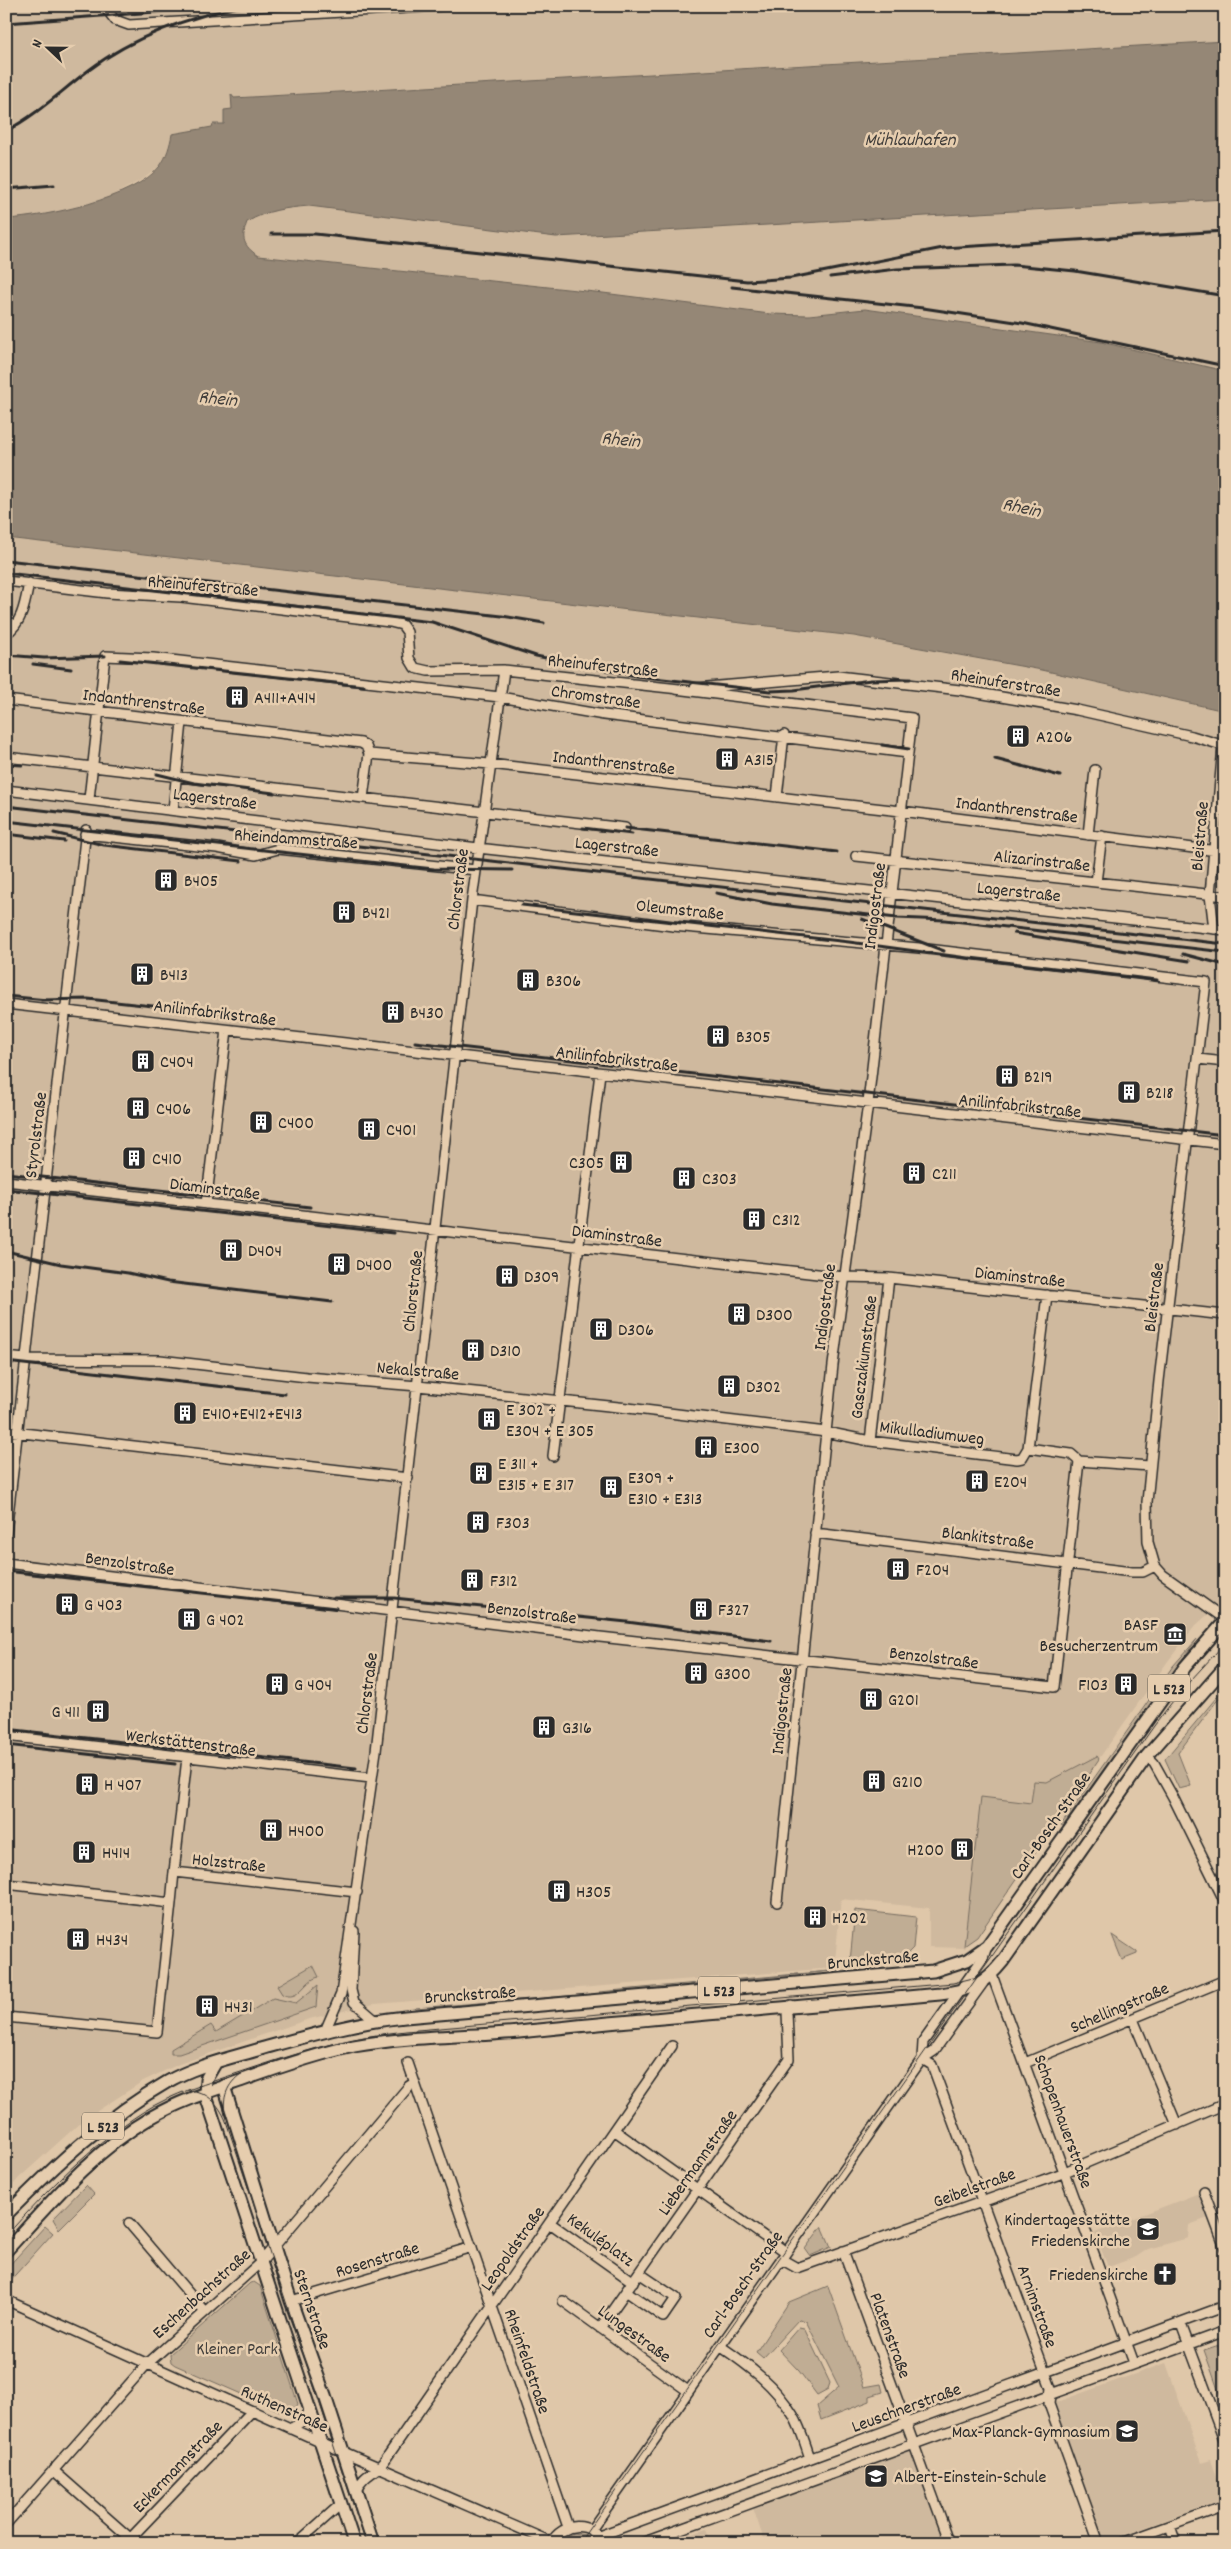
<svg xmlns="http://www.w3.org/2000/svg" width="1231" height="2549" viewBox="0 0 1231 2549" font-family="Dekko,sans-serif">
	<rect width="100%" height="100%" fill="#dfc7a9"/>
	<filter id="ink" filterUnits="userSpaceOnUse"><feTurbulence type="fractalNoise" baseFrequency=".02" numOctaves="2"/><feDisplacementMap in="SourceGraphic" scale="10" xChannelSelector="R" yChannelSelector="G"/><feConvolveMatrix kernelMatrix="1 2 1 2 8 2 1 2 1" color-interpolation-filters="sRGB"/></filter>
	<g filter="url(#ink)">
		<!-- built -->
		<path fill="#cfb99e" d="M6,6h1219v35l-992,57 -1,-4v16l-8,14h-11l-1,3 -40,7 -3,15 -10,18 -16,12 -32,17 -31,11 -34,8 -39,4z
			M1225,199v172l-124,-29 -236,-33 -56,6 -39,-1 -175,-22 -337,-36 -11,-8 -4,-13 3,-13 16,-9 18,-5 29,-2 247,31z
			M6,538l848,98 188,34 183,41v888l-30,27 -27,35 -203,287 -36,-1v-39l-88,-9 -6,62 -2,7 -459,36 -65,15 -130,45 -36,17 -61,40 -63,57 -13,15z
			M1199,2193l9,25 -19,7 -1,13 -40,11 -12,8 -28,10 -13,-34z
			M1166,2363l35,99 10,-3 14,40 -121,43 -50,-139z
			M910,2446l37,97h-182l-13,-38z
			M706,2529l6,14h-25l-2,-6z"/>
		<!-- green -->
		<path fill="#c0ad94" stroke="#766c60" d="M1197,1639l-134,187 -2,-1 112,-159z
			M1225,1682v12l-9,8 -38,51 13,33 -12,3 -14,-30 56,-67z
			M1097,1756l2,3 -122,178 -13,9 17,-149 50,6 3,-22 13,1z
			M855,1910l61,7 -3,31 -10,10 -53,4z
			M1112,1935l25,17v2l-15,6z
			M313,1965l6,12c-16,3 -19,26 -37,17l-5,-8z
			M841,1970l-240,24 -2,-2z
			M318,1985l-2,22 -137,47h-8v-5l40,-24 5,7 57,-34 23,5z
			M581,1995v2l-166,13v-2z
			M86,2185l8,9 -35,35 -6,-10z
			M45,2226l8,7 -47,52v-16z
			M822,2226l9,21 -21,9 -5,-7z
			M254,2282l6,4 38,118 -5,9 -6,1 -112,-49 -4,-3 -1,-8 80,-71z
			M828,2286l36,101 17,-3 2,8 -13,4v5l-49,19 -4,-14 22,-19 -33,-66 -7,-2 -36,39 -7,-6 33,-50z
			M799,2327l5,1 26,55 -2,6 -11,6 -18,-24 -20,-21z
			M1225,2343v66l-21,-59z
			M573,2533l12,2 8,8h-34l3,-5z"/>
		<!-- water -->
		<path fill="#958776" stroke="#6b6258" d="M1225,41v158l-669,38 -247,-31c-23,2 -42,4 -62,16 -6,17 -4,23 11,34l337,36 175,22 39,1 56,-6 236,33 124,29v340l-183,-41 -188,-34 -848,-98v-319c40,-2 129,-21 154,-53 7,-10 10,-21 12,-32l40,-7 1,-3h11v-14l8,-1 -1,-15 3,4z"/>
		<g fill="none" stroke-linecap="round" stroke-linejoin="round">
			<!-- minor casing -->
			<g stroke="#2b2b2b" stroke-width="12">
				<path id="minor" d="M104,6l11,14 14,5 312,-19
					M6,581l101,12 74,4 209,25 12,3 5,7 2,26 6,10 13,3 76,-1 175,19
					M6,634c17,-12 19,-31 23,-51
					M695,688l143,-12 122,14 117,20 115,26 33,10
					M675,689l237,29 -44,385 -35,262 -56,537
					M6,700l355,43 5,3 3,8 -6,44
					M369,754l121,10 411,47 324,41
					M6,757l619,71
					M6,790l472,58 747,82
					M777,797l7,-62
					M89,799l16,-143 48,2 347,39 104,18 304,38
					M173,810l9,-88
					M85,834l132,14 39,7 22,-6 198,21
					M1088,835l7,-65
					M856,856l369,40
					M1096,882l6,-46
					M472,900l201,26 246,22 287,34 -47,399 -12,121 1,40 7,24 8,9 62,44
					M1214,929l-4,-34 13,-149
					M6,1004l1219,140
					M1198,1059l27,3
					M6,1181l838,96 45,1 336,37
					M206,1204l21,-174
					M1047,1295l-19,153 43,6 8,7
					M6,1357l19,2 135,1 147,17 111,9 210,22 198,24 44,9 147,18 5,-1 6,-10
					M6,1431l402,47
					M870,1441l19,-163
					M553,1456l47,-383
					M1079,1461l71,5
					M6,1533l80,-703
					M815,1533l317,39h11l12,-6
					M6,1563l594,74 454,50 25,-226
					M6,1736l365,42
					M1147,1756l7,7 19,34 52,105
					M174,1872l13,-114
					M6,1884l165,19 3,-31 183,20
					M354,1931l-3,59 3,12 21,18
					M992,1975l142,388
					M6,2017l151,15 14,-129
					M1133,2019l44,106
					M325,2031l16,-37 35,-243 96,-851 32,-230
					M922,2059l10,6 119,323 -2,16 50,139
					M922,2059l1,-17 60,-84 4,-12
					M408,2063l160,464
					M1025,2063l200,-83
					M614,2130l172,122
					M1204,2192l21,56
					M129,2223l75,88
					M550,2223l83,59
					M843,2251l107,292
					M781,2259l16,9 263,-94 165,-70
					M626,2291l37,26 13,-19 -37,-25
					M6,2300l324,146 221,96
					M291,2301l181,-54
					M563,2301l125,90
					M1181,2324l44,118
					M600,2328l189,-269 -2,-47 4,-7
					M720,2346c28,19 55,39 73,69 8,13 12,29 17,43
					M291,2429l11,-8 8,-12
					M53,2470l77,68
					M356,2490c10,-18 19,-16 29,-30l287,-414
					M6,2524l141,-160 115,-103 147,-175 5,-3
					M1170,2526l6,17
					M591,2530l331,-471 12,-8 49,-68
					M599,2536l626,-230
					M126,2543l126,-132
					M297,2543l44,-39
					M551,2543c12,-21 40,-23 51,0
					M642,2543l583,-212
					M1122,2543l103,-37"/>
			</g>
			<!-- major casing -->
			<g stroke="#2b2b2b" stroke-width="15">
				<path id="major" d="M216,2062l-10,17 -1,14 149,450
					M224,2086l67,215 34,95 48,147
					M6,2215c49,-50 100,-98 161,-133 30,-17 64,-24 97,-34 47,-13 92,-26 141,-31l528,-46 34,-11 20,-14 198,-279 40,-46
					M6,2251c44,-48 87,-100 144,-133 29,-17 61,-27 93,-38 36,-13 73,-26 111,-34 54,-10 110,-9 165,-14 140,-15 281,-25 421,-38 31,-4 44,-9 63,-33l144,-205 78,-89"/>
			</g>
			<!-- minor -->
			<use href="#minor" stroke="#e6cdae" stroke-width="9"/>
			<!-- major -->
			<use href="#major" stroke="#e6cdae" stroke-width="11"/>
			<!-- tram -->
			<path stroke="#2b2b2b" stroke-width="1" d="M188,2090c19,1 31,14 38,31l140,422
				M225,2115c-3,-17 2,-31 16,-41
				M6,2236c41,-46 85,-91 137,-124 30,-19 65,-29 98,-40 57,-19 105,-35 165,-41l547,-48 24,-6
				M579,2543l575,-817 25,-33 46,-50"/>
			<!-- rail -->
			<path stroke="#2b2b2b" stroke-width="3" d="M6,23l204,-15
				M6,131c32,-17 55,-40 83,-61 43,-33 102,-54 154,-64
				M6,189l48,-4
				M271,234h44l432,47 44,-3 152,-30 282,-17
				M830,277l67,-8 117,-4 61,6 150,25
				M732,287l191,21 99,15 203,43
				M6,560l496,56 42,7
				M6,573l426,49 104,34 100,20 134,15 24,-1 77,-10 39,-1
				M6,655l38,3 61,-2
				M120,660l244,26
				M33,664l38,5
				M882,745l27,4
				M995,759l65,17
				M6,764l16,1
				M157,774l37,9 80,10
				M1220,785h5
				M6,806l1219,138
				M6,821l381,43 47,5 78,1
				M583,828l49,6
				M625,828l212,24
				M54,833l50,12 137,16
				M6,834l58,7
				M716,893l56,11 51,6 74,8 48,2 280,32
				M522,905l327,37 126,17
				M862,919l82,32
				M1014,933l175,28
				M1183,954l42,11
				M970,958l187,22
				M6,996l41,4
				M41,1000l47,-1 148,16
				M415,1042l810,93
				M6,1173l304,34
				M6,1189l387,44
				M6,1251l55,13 67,9 40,9 164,20
				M6,1362l279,32
				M6,1571l330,37
				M334,1598h60l233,24 144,19
				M6,1729l350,39
				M6,1745l169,19"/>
		</g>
	</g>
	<!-- icons -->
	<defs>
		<g id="building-square" transform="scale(1.25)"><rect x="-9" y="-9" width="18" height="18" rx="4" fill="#2b2b2b" stroke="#e6cdae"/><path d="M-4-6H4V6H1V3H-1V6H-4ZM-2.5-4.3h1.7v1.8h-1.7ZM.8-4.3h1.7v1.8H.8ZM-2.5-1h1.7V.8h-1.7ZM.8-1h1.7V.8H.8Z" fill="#fff"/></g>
		<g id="museum-square" transform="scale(1.25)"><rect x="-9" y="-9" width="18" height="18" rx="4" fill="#2b2b2b" stroke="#e6cdae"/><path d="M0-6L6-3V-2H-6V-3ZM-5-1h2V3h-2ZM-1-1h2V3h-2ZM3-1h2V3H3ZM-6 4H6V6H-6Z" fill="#fff"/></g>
		<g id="school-square" transform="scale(1.25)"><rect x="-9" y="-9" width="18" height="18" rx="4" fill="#2b2b2b" stroke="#e6cdae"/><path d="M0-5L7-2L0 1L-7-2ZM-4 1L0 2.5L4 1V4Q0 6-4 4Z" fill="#fff"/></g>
		<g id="church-square" transform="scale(1.25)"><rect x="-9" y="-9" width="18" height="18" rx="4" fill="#2b2b2b" stroke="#e6cdae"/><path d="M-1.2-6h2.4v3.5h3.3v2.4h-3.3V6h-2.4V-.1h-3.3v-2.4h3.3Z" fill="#fff"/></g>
	</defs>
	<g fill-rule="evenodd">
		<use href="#building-square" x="237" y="697"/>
		<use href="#building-square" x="1018" y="736"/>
		<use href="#building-square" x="727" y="759"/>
		<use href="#building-square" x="166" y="880"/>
		<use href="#building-square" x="344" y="912"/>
		<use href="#building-square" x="142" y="974"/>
		<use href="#building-square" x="528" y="980"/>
		<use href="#building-square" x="393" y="1012"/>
		<use href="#building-square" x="718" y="1036"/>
		<use href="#building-square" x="143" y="1061"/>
		<use href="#building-square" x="1007" y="1076"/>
		<use href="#building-square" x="1129" y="1092"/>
		<use href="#building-square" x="138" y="1108"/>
		<use href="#building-square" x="261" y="1122"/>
		<use href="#building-square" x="369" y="1129"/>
		<use href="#building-square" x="134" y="1158"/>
		<use href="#building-square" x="621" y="1162"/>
		<use href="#building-square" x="914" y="1173"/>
		<use href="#building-square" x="684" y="1178"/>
		<use href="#building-square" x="754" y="1219"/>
		<use href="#building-square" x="231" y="1250"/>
		<use href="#building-square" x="339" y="1264"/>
		<use href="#building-square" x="507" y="1276"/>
		<use href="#building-square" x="739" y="1314"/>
		<use href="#building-square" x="601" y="1329"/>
		<use href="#building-square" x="473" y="1350"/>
		<use href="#building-square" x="729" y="1386"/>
		<use href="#building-square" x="185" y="1413"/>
		<use href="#building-square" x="489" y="1419"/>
		<use href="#building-square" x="706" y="1447"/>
		<use href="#building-square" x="481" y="1473"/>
		<use href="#building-square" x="977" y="1481"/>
		<use href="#building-square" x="611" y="1487"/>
		<use href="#building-square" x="478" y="1522"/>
		<use href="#building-square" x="898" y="1569"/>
		<use href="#building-square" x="472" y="1580"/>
		<use href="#building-square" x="67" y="1604"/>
		<use href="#building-square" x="701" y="1609"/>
		<use href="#building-square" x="189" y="1619"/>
		<use href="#museum-square" x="1175" y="1634"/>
		<use href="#building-square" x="696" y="1673"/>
		<use href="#building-square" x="277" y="1684"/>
		<use href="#building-square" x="1126" y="1684"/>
		<use href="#building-square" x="871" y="1699"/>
		<use href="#building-square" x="98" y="1711"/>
		<use href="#building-square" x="544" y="1727"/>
		<use href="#building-square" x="874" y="1781"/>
		<use href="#building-square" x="87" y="1784"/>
		<use href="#building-square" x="271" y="1830"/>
		<use href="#building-square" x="962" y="1849"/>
		<use href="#building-square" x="84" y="1852"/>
		<use href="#building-square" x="559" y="1891"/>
		<use href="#building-square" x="815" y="1917"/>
		<use href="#building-square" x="78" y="1939"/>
		<use href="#building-square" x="207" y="2006"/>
		<use href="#school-square" x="1148" y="2229"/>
		<use href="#church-square" x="1165" y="2274"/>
		<use href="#school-square" x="1127" y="2431"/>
		<use href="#school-square" x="876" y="2476"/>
	</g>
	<g text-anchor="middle" stroke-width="5" stroke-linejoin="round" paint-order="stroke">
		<!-- shield labels -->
		<g fill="#e6cdae" stroke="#635c52" stroke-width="1">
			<rect x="1148" y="1674.5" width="42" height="27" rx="4"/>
			<rect x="698" y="1976.5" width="42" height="27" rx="4"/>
			<rect x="82" y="2112.5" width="42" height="27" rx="4"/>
		</g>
		<g font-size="16" font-weight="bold" fill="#2b2b2b">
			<text x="1169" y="1694">L 523</text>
			<text x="719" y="1996">L 523</text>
			<text x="103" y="2132">L 523</text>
		</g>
		<!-- street labels -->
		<g font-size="18" fill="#2b2b2b" stroke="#e6cdae">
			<text transform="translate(203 585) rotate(5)" y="6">Rheinuferstraße</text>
			<text transform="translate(603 665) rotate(6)" y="6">Rheinuferstraße</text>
			<text transform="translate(1006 682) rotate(9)" y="6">Rheinuferstraße</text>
			<text transform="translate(596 696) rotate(8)" y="6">Chromstraße</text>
			<text transform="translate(144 701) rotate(7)" y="6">Indanthrenstraße</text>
			<text transform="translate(614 762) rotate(6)" y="6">Indanthrenstraße</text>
			<text transform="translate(215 798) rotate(7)" y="6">Lagerstraße</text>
			<text transform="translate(1017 809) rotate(7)" y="6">Indanthrenstraße</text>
			<text transform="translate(1199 836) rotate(-85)" y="6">Bleistraße</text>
			<text transform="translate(296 838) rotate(4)" y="6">Rheindammstraße</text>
			<text transform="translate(617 846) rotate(6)" y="6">Lagerstraße</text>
			<text transform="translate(1042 860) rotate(6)" y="6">Alizarinstraße</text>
			<text transform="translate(457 889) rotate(-83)" y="6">Chlorstraße</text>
			<text transform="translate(1019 891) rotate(6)" y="6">Lagerstraße</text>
			<text transform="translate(874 906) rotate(-83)" y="6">Indigostraße</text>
			<text transform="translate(680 909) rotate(6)" y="6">Oleumstraße</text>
			<text transform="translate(215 1012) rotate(7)" y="6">Anilinfabrikstraße</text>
			<text transform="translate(617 1058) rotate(7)" y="6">Anilinfabrikstraße</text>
			<text transform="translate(1020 1105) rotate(6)" y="6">Anilinfabrikstraße</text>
			<text transform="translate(35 1135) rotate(-83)" y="6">Styrolstraße</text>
			<text transform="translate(215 1188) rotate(7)" y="6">Diaminstraße</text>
			<text transform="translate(617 1235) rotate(7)" y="6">Diaminstraße</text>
			<text transform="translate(1020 1276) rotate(6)" y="6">Diaminstraße</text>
			<text transform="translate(412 1291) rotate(-84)" y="6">Chlorstraße</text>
			<text transform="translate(1153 1297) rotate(-83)" y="6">Bleistraße</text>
			<text transform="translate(824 1307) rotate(-83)" y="6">Indigostraße</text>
			<text transform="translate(863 1357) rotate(-83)" y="6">Gasczakiumstraße</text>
			<text transform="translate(418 1370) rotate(5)" y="6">Nekalstraße</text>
			<text transform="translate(932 1432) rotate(7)" y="6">Mikulladiumweg</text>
			<text transform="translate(988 1537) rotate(7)" y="6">Blankitstraße</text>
			<text transform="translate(130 1563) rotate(8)" y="6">Benzolstraße</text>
			<text transform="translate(532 1612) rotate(7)" y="6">Benzolstraße</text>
			<text transform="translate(934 1657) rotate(7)" y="6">Benzolstraße</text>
			<text transform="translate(366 1693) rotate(-83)" y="6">Chlorstraße</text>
			<text transform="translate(781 1711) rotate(-84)" y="6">Indigostraße</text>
			<text transform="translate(191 1742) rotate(7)" y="6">Werkstättenstraße</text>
			<text transform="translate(1050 1825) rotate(-55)" y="6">Carl-Bosch-Straße</text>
			<text transform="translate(229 1862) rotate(6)" y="6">Holzstraße</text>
			<text transform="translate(873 1959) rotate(-5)" y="6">Brunckstraße</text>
			<text transform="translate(470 1994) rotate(-4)" y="6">Brunckstraße</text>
			<text transform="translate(1119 2007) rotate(-23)" y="6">Schellingstraße</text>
			<text transform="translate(1064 2121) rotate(70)" y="6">Schopenhauerstraße</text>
			<text transform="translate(697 2162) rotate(-55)" y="6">Liebermannstraße</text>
			<text transform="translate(974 2187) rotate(-20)" y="6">Geibelstraße</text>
			<text transform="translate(601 2239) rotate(36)" y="6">Kekuléplatz</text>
			<text transform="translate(512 2248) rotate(-55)" y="6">Leopoldstraße</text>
			<text transform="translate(377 2259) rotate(-17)" y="6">Rosenstraße</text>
			<text transform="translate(742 2284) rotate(-55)" y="6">Carl-Bosch-Straße</text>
			<text transform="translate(201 2293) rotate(-42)" y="6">Eschenbachstraße</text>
			<text transform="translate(1038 2306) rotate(70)" y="6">Arnimstraße</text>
			<text transform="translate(313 2309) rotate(71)" y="6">Sternstraße</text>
			<text transform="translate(635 2333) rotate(36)" y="6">Lungestraße</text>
			<text transform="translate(891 2335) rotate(70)" y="6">Platenstraße</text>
			<text transform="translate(528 2361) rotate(71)" y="6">Rheinfeldstraße</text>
			<text transform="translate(906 2407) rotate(-20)" y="6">Leuschnerstraße</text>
			<text transform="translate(285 2408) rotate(24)" y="6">Ruthenstraße</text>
			<text transform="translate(177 2466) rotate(-46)" y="6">Eckermannstraße</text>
		</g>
		<!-- poi labels -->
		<g font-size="18" fill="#2b2b2b" stroke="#e6cdae" text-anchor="start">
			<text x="254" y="703">A411+A414</text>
			<text x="1036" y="742">A206</text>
			<text x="744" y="765">A315</text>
			<text x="184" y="886">B405</text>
			<text x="362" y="918">B421</text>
			<text x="160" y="980">B413</text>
			<text x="546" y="986">B306</text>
			<text x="410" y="1018">B430</text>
			<text x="736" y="1042">B305</text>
			<text x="160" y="1067">C404</text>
			<text x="1024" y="1082">B219</text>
			<text x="1146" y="1098">B218</text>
			<text x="156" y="1114">C406</text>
			<text x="278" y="1128">C400</text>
			<text x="386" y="1135">C401</text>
			<text x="152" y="1164">C410</text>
			<text x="604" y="1168" text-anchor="end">C305</text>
			<text x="932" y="1179">C211</text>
			<text x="702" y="1184">C303</text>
			<text x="772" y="1225">C312</text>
			<text x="248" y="1256">D404</text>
			<text x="356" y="1270">D400</text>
			<text x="524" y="1282">D309</text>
			<text x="756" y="1320">D300</text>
			<text x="618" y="1335">D306</text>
			<text x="490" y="1356">D310</text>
			<text x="746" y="1392">D302</text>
			<text x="506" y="1415">E 302 +<tspan x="506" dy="21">E304 + E 305</tspan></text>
			<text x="202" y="1419">E410+E412+E413</text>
			<text x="724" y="1453">E300</text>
			<text x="498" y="1469">E 311 +<tspan x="498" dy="21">E315 + E 317</tspan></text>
			<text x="628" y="1483">E309 +<tspan x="628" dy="21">E310 + E313</tspan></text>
			<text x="994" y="1487">E204</text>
			<text x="496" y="1528">F303</text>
			<text x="916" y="1575">F204</text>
			<text x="490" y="1586">F312</text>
			<text x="84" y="1610">G 403</text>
			<text x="718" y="1615">F327</text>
			<text x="206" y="1625">G 402</text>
			<text x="1158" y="1630" text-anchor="end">BASF<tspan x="1158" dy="21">Besucherzentrum</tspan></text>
			<text x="714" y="1679">G300</text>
			<text x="294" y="1690">G 404</text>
			<text x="1108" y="1690" text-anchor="end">F103</text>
			<text x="888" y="1705">G201</text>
			<text x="80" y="1717" text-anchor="end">G 411</text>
			<text x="562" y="1733">G316</text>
			<text x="892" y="1787">G210</text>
			<text x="104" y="1790">H 407</text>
			<text x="288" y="1836">H400</text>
			<text x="944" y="1855" text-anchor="end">H200</text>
			<text x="102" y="1858">H414</text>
			<text x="576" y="1897">H305</text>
			<text x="832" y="1923">H202</text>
			<text x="96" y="1945">H434</text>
			<text x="224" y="2012">H431</text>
			<text x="1130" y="2225" text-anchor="end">Kindertagesstätte<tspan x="1130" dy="21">Friedenskirche</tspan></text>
			<text x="1148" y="2280" text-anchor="end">Friedenskirche</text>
			<text x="1110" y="2437" text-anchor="end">Max-Planck-Gymnasium</text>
			<text x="894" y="2482">Albert-Einstein-Schule</text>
		</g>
		<!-- park labels -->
		<g font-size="18" fill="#413e3b" stroke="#e6cdae">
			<text x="237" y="2354">Kleiner Park</text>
		</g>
		<!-- water labels -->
		<g font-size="19" font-style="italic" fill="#403d3a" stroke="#e6cdae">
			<text x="910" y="145">Mühlauhafen</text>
			<text transform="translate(218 397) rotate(6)" y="7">Rhein</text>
			<text transform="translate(621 438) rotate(6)" y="7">Rhein</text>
			<text transform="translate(1022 506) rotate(12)" y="7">Rhein</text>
		</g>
	</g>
	<!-- margin -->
	<rect width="1231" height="2549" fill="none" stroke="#e6cdae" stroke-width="25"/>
	<rect x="12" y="12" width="1206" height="2524" fill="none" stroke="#2b2b2b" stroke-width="2" filter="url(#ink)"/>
	<!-- north arrow -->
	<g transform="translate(48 48) rotate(292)" stroke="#e6cdae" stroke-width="4" paint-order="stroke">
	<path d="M0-4L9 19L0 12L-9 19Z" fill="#2b2b2b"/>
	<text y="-8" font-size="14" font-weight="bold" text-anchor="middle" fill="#2b2b2b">N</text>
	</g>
</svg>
